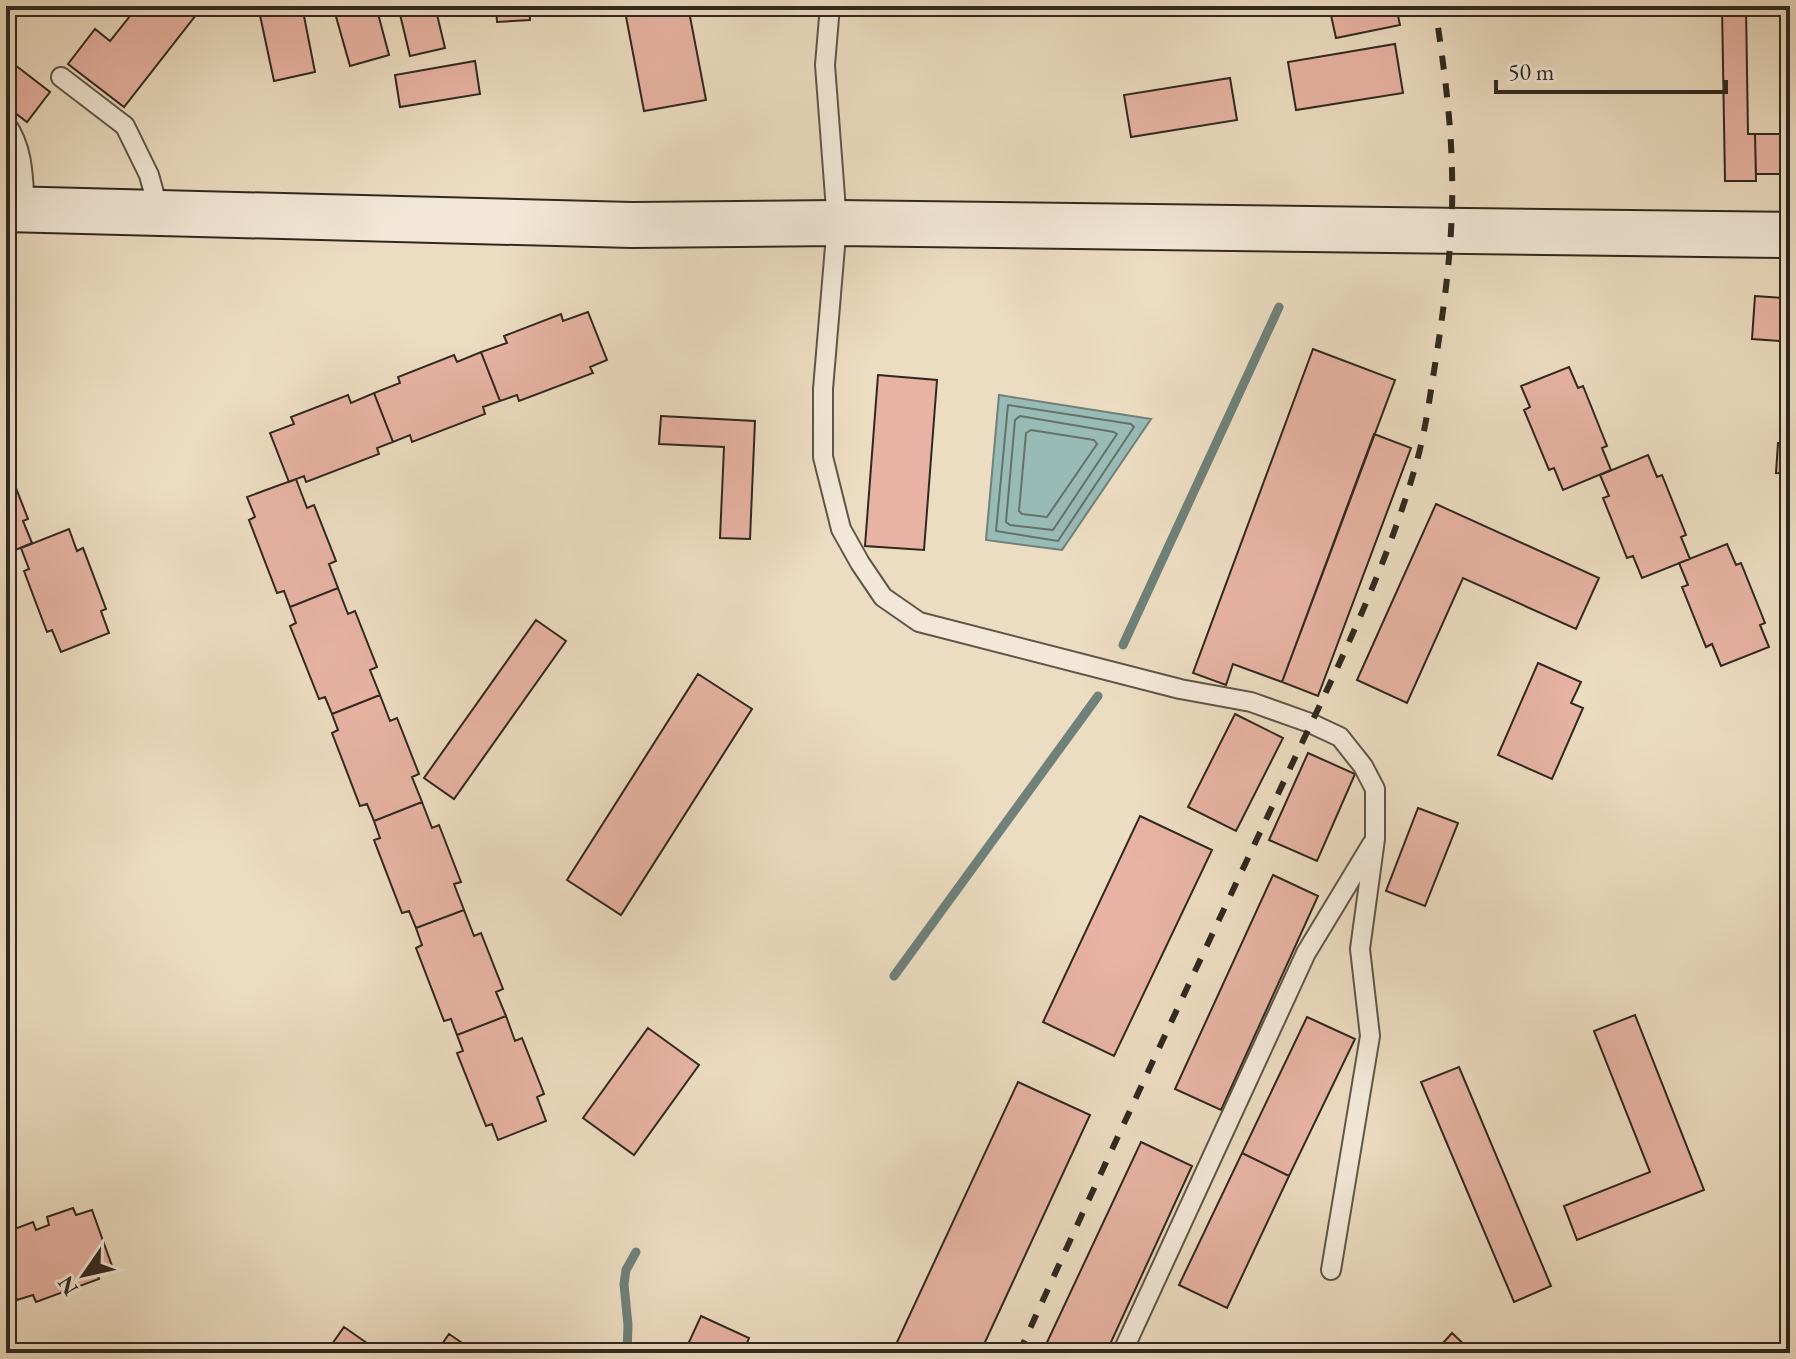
<svg xmlns="http://www.w3.org/2000/svg" width="1796" height="1359" viewBox="0 0 1796 1359" font-family="'EB Garamond',serif">
	<rect width="100%" height="100%" fill="#ecdcc1"/>
	<filter id="stains"><feTurbulence type="fractalNoise" baseFrequency=".0025" numOctaves="4"/><feColorMatrix values="0 0 0 0 .2 0 0 0 0 .09 0 0 0 0 .02 0 0 0 .5 -.17"/></filter>
	<radialGradient id="worn" r=".72"><stop offset=".6" stop-color="#630" stop-opacity="0"/><stop offset="1" stop-color="#630" stop-opacity=".3"/></radialGradient>
	<!-- water -->
	<path fill="#99bbb6" stroke="#6f817a" stroke-width="2" d="M999,395l152,24 -89,131 -76,-10z"/>
	<g fill="none" stroke-linecap="round" stroke-linejoin="round">
		<!-- shore -->
		<path stroke="#64726a" stroke-width="2" d="M1008,405l123,19 3,3 -76,114 -62,-10z
			M1020,416l94,16 3,2 -64,96 -43,-5 -4,-3 9,-102z
			M1031,430l63,10 3,4 -50,73 -25,-3 -3,-3 7,-78z"/>
		<!-- stream -->
		<path stroke="#6f817a" stroke-width="9" d="M1123,645l156,-338
			M894,976l204,-280
			M627,1353l1,-28 -4,-41 2,-14 10,-18"/>
	</g>
	<!-- building -->
	<path fill="#e8b3a4" stroke="#30291f" stroke-width="2" d="M138,6h65l-79,101 -56,-43 27,-35 15,12z
		M258,6h44l13,66 -41,9z
		M333,6h43l13,49 -39,11z
		M398,6h37l10,42 -35,8z
		M496,6h33l1,14 -33,2z
		M624,6h64l18,94 -62,11z
		M1329,6h67l4,19 -64,13z
		M1722,6h24l2,128h7l1,47h-31z
		M1395,44l8,49 -107,17 -8,-48z
		M6,58l44,34 -23,30 -21,-16z
		M475,61l5,33 -80,13 -5,-32z
		M1230,78l7,42 -106,17 -7,-42z
		M1755,134h35v40h-34z
		M1755,296l28,2 -3,43 -28,-2z
		M588,312l19,48 -17,7 3,6 -74,28 -2,-6 -17,6 -19,-49 26,-9 -3,-7 57,-22 2,7z
		M1313,349l82,31 -113,302 -49,-18 -7,21 -33,-12z
		M481,352l19,49 -17,6 2,7 -73,28 -2,-7 -17,7 -19,-49 26,-10 -2,-6 56,-22 3,7z
		M1569,367l9,21 5,-2 24,60 -5,2 9,22 -48,20 -9,-22 -5,2 -25,-60 6,-3 -9,-21z
		M878,375l59,5 -13,170 -59,-4z
		M374,393l19,49 -16,6 2,6 -73,28 -2,-6 -15,6 -19,-49 24,-9 -3,-7 57,-22 3,8z
		M661,416l94,5 -5,118 -30,-1 4,-91 -65,-3z
		M1374,434l37,14 -93,248 -36,-14z
		M1778,443l12,1v30l-14,-1z
		M1648,455l9,22 5,-2 24,60 -5,2 9,22 -48,19 -9,-22 -6,2 -24,-60 6,-2 -9,-21z
		M6,462l22,57 -5,2 9,22 -26,11z
		M296,479l11,29 7,-3 22,56 -7,3 9,24 -48,19 -6,-16 -7,2 -28,-73 6,-3 -8,-20z
		M1436,504l163,74 -23,51 -113,-51 -56,125 -50,-23z
		M69,529l8,22 6,-3 23,61 -5,2 8,22 -48,19 -9,-22 -5,2 -23,-61 5,-2 -8,-21z
		M1727,544l9,21 5,-2 24,60 -5,2 9,22 -48,19 -9,-22 -6,3 -24,-60 6,-2 -9,-22z
		M338,588l10,26 7,-3 22,56 -7,3 10,25 -48,19 -7,-17 -6,2 -29,-73 6,-3 -6,-16z
		M536,620l30,21 -112,158 -30,-21z
		M1538,663l43,19 -10,21 12,5 -31,71 -54,-24z
		M698,674l54,35 -131,206 -54,-35z
		M380,695l10,26 7,-3 22,56 -7,3 10,25 -48,19 -7,-17 -7,2 -28,-73 6,-3 -6,-16z
		M1235,714l48,24 -47,93 -48,-24z
		M1308,753l47,21 -38,87 -48,-21z
		M422,802l10,26 7,-3 22,57 -7,2 10,26 -48,18 -7,-17 -7,2 -28,-73 6,-2 -6,-17z
		M1418,808l40,15 -33,83 -39,-15z
		M1140,816l72,34 -98,206 -71,-34z
		M1273,875l45,21 -97,214 -46,-21z
		M464,910l10,26 7,-3 22,56 -7,3 10,24 -49,19 -6,-16 -7,2 -28,-73 6,-3 -6,-17z
		M1635,1015l69,175 -127,50 -13,-34 86,-34 -56,-141z
		M506,1016l9,25 7,-3 22,56 -7,3 9,24 -48,19 -6,-16 -6,2 -29,-73 6,-2 -6,-16z
		M1307,1017l48,22 -66,137 -47,-23z
		M648,1028l51,37 -65,90 -51,-37z
		M1459,1067l92,219 -37,16 -93,-220z
		M1018,1082l72,33 -110,238h-88z
		M1141,1142l51,24 -86,187h-64z
		M1242,1153l47,23 -62,132 -48,-23z
		M73,1208l3,7 16,-5 20,56 -15,6 2,7 -63,23 -3,-7 -16,5 -11,-31v-29l6,-2 -3,-7 24,-9 3,8 13,-5 -2,-8z
		M6,1269l11,31 -11,4z
		M701,1316l48,22 -6,15h-59z
		M344,1327l30,21 -3,5h-33l-8,-6z
		M1452,1333l21,20h-39z
		M449,1334l28,19h-41z"/>
	<g fill="none" stroke-linecap="round" stroke-linejoin="round">
		<!-- lane casing -->
		<g stroke="#5f5648" stroke-width="22">
			<path id="lane" d="M830,6l-5,59 12,158 -14,166v68l18,72 19,34 23,34 36,25 261,67 71,13 59,21 30,14 23,29 12,23v50l-15,110 10,87 -39,234
				M61,77l64,49 24,49 10,36
				M6,124c18,25 17,55 19,85
				M1122,1353l184,-400 66,-109"/>
		</g>
		<!-- secondary casing -->
		<g stroke="#30291f" stroke-width="48">
			<path id="secondary" d="M6,209l626,16 205,-2 953,12"/>
		</g>
		<!-- lane -->
		<use href="#lane" stroke="#f3e8d7" stroke-width="18"/>
		<!-- secondary -->
		<use href="#secondary" stroke="#f3e8d7" stroke-width="44"/>
		<!-- rail -->
		<path stroke="#30291f" stroke-width="6" stroke-dasharray="14 14" stroke-linecap="butt" d="M1019,1353c82,-182 167,-363 252,-544 52,-113 114,-231 147,-352 8,-30 12,-62 17,-92 10,-64 19,-129 17,-194 -1,-55 -9,-110 -17,-165"/>
	</g>
	<!-- margin -->
	<rect width="1796" height="1359" fill="none" stroke="#ecdcc1" stroke-width="32"/>
	<rect x="8" y="8" width="1780" height="1343" fill="none" stroke="#30291f" stroke-width="4"/>
	<rect x="16" y="16" width="1764" height="1327" fill="none" stroke="#30291f" stroke-width="2"/>
	<!-- north arrow -->
	<g transform="translate(84 1275) rotate(236)" stroke="#f3e8d7" stroke-width="6" paint-order="stroke">
	<path d="M0-6L14 30L0 20L-14 30Z" fill="#30291f"/>
	<text y="-12" font-size="22" font-weight="bold" text-anchor="middle" fill="#30291f">N</text>
	</g>
	<!-- scale -->
	<path d="M1496 80v12h230v-12" fill="none" stroke="#30291f" stroke-width="4"/>
	<text x="1508" y="80" font-size="24" fill="#30291f" stroke="#f3e8d7" stroke-width="6" paint-order="stroke">50 m</text>
	<rect width="100%" height="100%" filter="url(#stains)"/>
	<rect width="100%" height="100%" fill="url(#worn)"/>
</svg>
